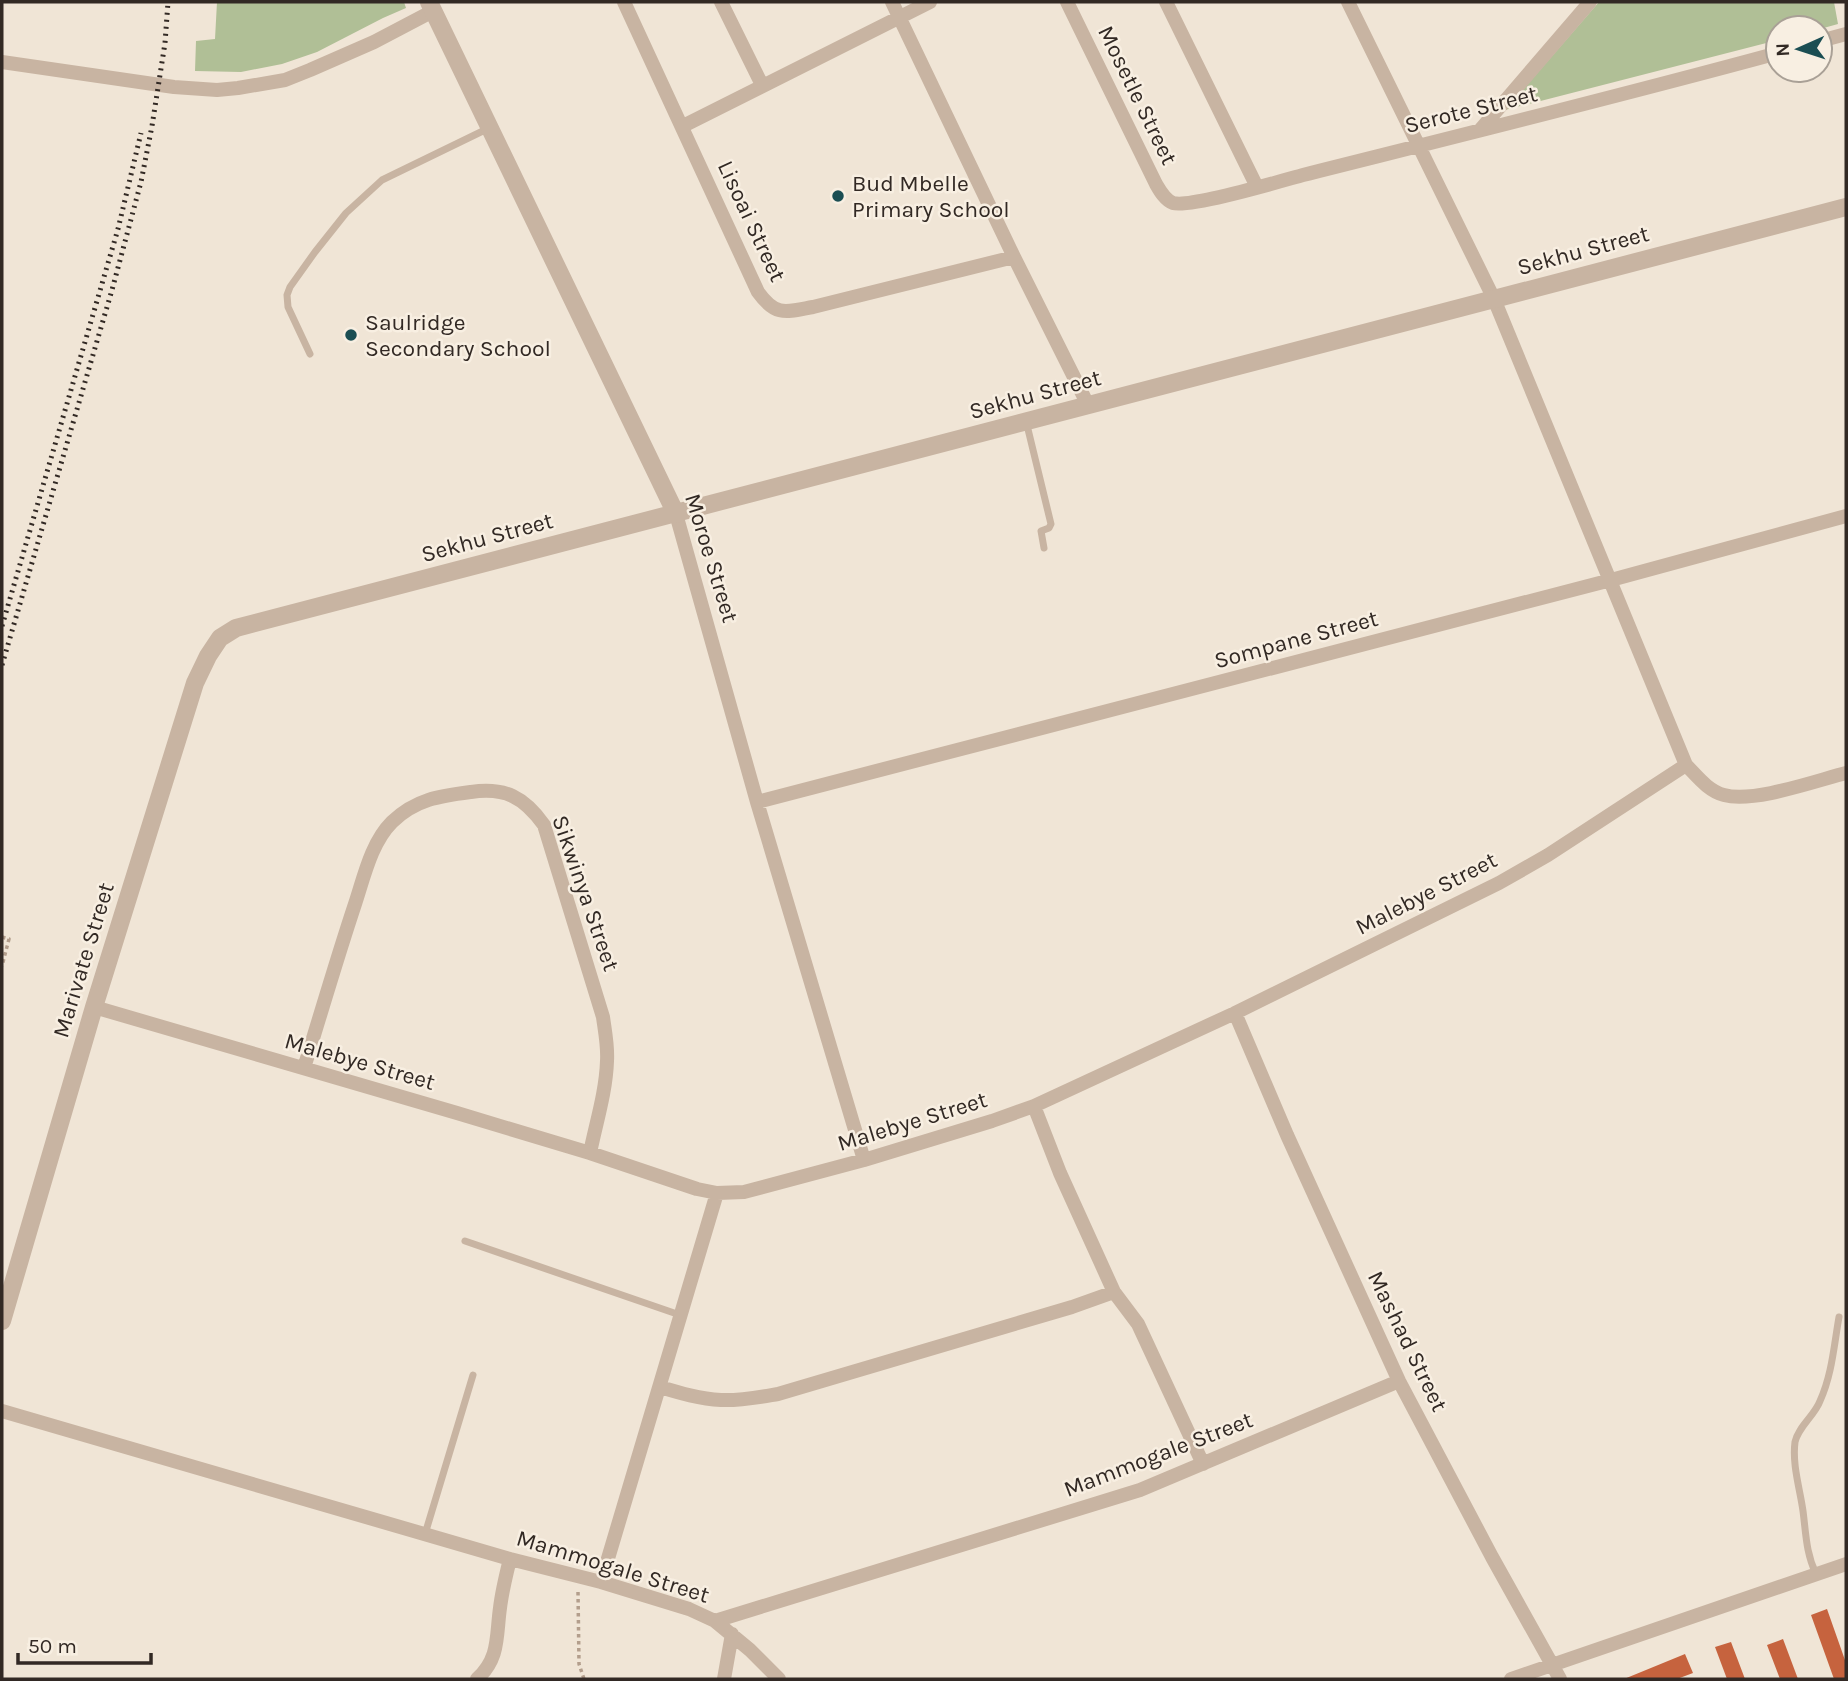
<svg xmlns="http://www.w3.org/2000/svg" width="1848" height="1681" viewBox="0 0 1848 1681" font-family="Karla,sans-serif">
	<rect width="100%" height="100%" fill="#f0e5d6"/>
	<!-- green -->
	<path fill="#b0bf96" d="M217,2h187l2,6 -23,10 -66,34 -35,12 -41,8 -46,-1 1,-30 19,-2z
		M1599,2h235l4,22 -18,5 -42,-1v12l-273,70z"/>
	<!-- building -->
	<path fill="#c6633e" d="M1827,1609l19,54v16h-12l-23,-64z
		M1783,1639l15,40h-18l-13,-34z
		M1731,1642l14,37h-18l-12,-32z
		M1685,1654l8,19 -16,6h-53z"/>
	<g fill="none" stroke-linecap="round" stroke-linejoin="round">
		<!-- path -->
		<path stroke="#b39e8c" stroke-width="3.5" stroke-dasharray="3.5 3.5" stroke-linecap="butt" d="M2,937l7,2 -7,27
			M578,1592l1,72 5,15"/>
		<!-- service -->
		<path stroke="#c8b4a2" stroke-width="7" d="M310,354l-22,-47 -1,-12 3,-8 25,-35 31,-39 36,-33 107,-52
			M1026,421l25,103 -2,4 -8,3 3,17
			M465,1241l215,74
			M425,1534l48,-159
			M1816,1574c-10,-21 -10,-40 -13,-63 -3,-22 -11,-46 -8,-69 3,-15 20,-27 25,-41 12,-26 14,-56 19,-84"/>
		<!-- minor -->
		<path stroke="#c8b4a2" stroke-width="14" d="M624,2l134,290c18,25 28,20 55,15l201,-50
			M721,2l41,83
			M892,2l122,255 74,148
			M1067,2l89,182c4,7 9,16 17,19 17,5 108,-22 130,-28 159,-40 317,-79 475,-122
			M1166,2l91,185
			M1348,2l146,297 192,466c11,11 22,26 38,30 30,8 91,-14 122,-22
			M1820,41l26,-7
			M2,62l172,25 43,3 21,-2 47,-8 25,-10 64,-28 59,-31
			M683,126l247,-124
			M1480,130l110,-128
			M676,514l81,288 107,358
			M757,802l854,-222 235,-64
			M94,1007l363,106 133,40 107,36 20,4 27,-1 120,-32 128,-39 42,-15 201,-93 264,-130 49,-28 138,-90
			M1235,1013l52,122 112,246 93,176 68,122
			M304,1068c17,-55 33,-110 51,-164 9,-27 16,-61 37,-82 24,-23 48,-26 79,-30 34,-5 53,5 73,33l59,192c2,15 5,29 4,44 -1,31 -11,62 -17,92
			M1034,1106l26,67 54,119 24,32 65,140
			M660,1387c20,6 40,12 61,13 19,1 39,-3 57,-6l294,-87 42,-15
			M2,1411l508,148 91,23 88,27 26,12 35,29 29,29
			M601,1582l116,-389
			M715,1621l425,-131 259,-109
			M477,1679c23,-21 19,-43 23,-71 2,-17 6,-33 10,-49
			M724,1679l8,-45
			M1511,1679l335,-115"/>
		<!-- tertiary -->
		<path stroke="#c8b4a2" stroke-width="18" d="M429,2l247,512
			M2,1321l92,-314 101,-324 13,-27 12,-18 16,-10 1610,-421"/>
		<!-- rail -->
		<path stroke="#322924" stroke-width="5" stroke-dasharray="2 5" stroke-linecap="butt" d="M2,626l116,-397 23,-96
			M2,665l110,-375 29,-108 11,-56 13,-83 3,-41"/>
	</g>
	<!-- markers -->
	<g fill="#1b4e53" stroke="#f8efe2" stroke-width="2.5">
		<circle cx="838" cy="196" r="7"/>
		<circle cx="351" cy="335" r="7"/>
	</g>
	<g text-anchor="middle" stroke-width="5" stroke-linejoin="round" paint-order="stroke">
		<!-- street labels -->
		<g font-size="23" fill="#322924" stroke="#f8efe2">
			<text transform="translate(1138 95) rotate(64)" y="8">Mosetle Street</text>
			<text transform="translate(1471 109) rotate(-14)" y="8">Serote Street</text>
			<text transform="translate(752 221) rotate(65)" y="8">Lisoai Street</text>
			<text transform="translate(1583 250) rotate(-15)" y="8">Sekhu Street</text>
			<text transform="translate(1035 394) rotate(-15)" y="8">Sekhu Street</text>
			<text transform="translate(487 537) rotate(-15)" y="8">Sekhu Street</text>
			<text transform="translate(712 558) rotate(73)" y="8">Moroe Street</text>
			<text transform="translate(1296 639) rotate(-15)" y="8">Sompane Street</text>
			<text transform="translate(586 893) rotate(71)" y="8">Sikwinya Street</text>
			<text transform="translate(1426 893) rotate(-27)" y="8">Malebye Street</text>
			<text transform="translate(83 960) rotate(-73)" y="8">Marivate Street</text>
			<text transform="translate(360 1061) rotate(16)" y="8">Malebye Street</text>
			<text transform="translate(912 1121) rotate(-17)" y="8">Malebye Street</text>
			<text transform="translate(1408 1341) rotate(64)" y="8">Mashad Street</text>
			<text transform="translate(1158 1454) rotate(-21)" y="8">Mammogale Street</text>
			<text transform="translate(613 1566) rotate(17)" y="8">Mammogale Street</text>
		</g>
		<!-- poi labels -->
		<g font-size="23" fill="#322924" stroke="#f8efe2" text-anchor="start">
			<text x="852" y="191">Bud Mbelle<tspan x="852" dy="26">Primary School</tspan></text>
			<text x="365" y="330">Saulridge<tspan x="365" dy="26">Secondary School</tspan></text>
		</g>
	</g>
	<!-- border -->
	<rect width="1848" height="1681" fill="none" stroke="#322924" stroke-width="7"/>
	<!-- north arrow -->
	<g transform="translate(1799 49) rotate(267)"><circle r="33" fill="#f8efe2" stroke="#a9a096" stroke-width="2"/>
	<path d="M0-5L12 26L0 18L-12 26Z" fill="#1b4e53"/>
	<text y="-10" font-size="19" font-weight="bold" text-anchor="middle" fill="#322924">N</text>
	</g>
	<!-- scale -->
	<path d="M18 1653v10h133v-10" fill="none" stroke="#322924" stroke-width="3.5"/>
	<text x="28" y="1653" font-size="21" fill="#322924" stroke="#f8efe2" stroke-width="5" paint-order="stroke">50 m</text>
</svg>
